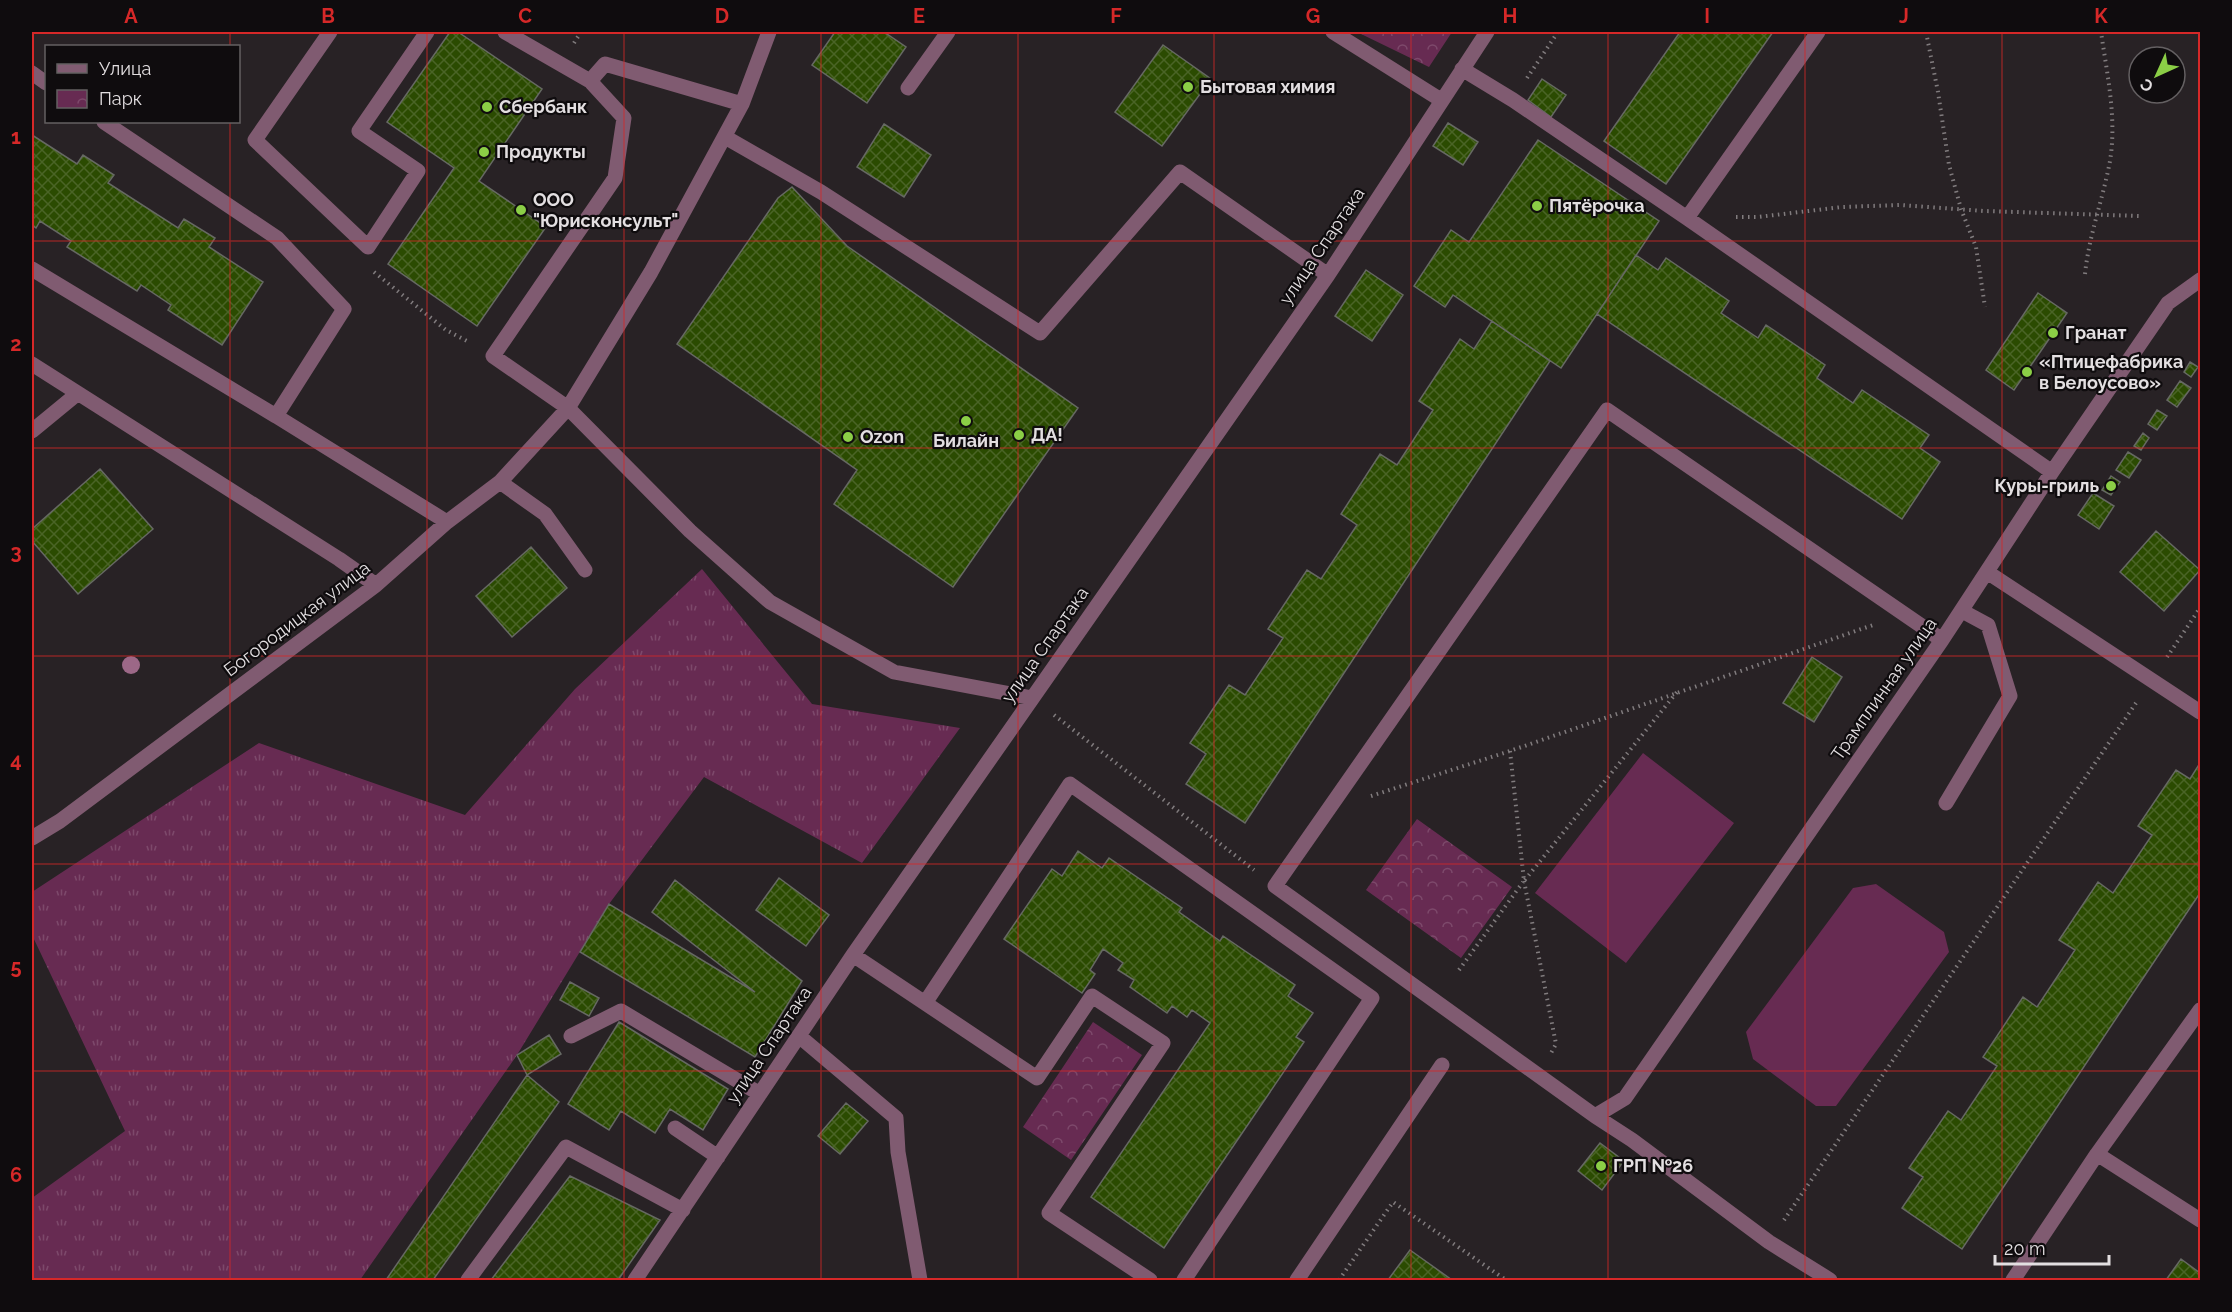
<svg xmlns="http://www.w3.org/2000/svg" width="2232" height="1312" viewBox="0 0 2232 1312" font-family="Raleway,sans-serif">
	<defs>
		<pattern id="grass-tufts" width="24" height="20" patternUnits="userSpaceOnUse" patternTransform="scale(1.5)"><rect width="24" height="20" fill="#672b52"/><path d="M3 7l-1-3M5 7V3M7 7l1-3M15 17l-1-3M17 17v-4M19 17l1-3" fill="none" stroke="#7d496b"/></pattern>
		<pattern id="park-crowns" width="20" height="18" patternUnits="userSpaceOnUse" patternTransform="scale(1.5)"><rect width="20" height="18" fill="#672b52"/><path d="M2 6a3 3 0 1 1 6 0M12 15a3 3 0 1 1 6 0" fill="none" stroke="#7d496b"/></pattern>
		<pattern id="building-cross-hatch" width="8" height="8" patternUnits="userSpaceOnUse" patternTransform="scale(1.5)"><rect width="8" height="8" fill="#2b4b01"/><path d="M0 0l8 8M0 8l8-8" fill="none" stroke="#4a6426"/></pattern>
	</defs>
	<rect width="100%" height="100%" fill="#282225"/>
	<!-- grass -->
	<path fill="url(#grass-tufts)" d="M702,569l110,135 148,24 -98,135 -158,-86 -95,127 -92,151 -157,225h-328v-82l93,-67 -93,-196v-43l227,-149 206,72 110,-126z"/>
	<!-- park -->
	<path fill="url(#park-crowns)" d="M1357,32h95l-23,35z
		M1417,819l95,68 -51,71 -95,-68z
		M1093,1022l49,33 -71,105 -48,-33z"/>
	<!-- pitch -->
	<path fill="#672b52" d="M1643,753l91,70 -108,140 -91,-70z
		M1876,884l68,48 5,20 -113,154h-20l-63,-47 -7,-27 107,-144z"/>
	<!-- building -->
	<path fill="url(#building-cross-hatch)" stroke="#666963" stroke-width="1.5" d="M450,32h8l84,57 -63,92 67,46 -69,99 -89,-62 66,-96 -67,-46z
		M835,32h49l22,15 -39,56 -55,-38z
		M1680,32h93l-107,152 -62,-43z
		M1163,45l48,34 -49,67 -47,-34z
		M1542,79l24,16 -15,22 -23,-17z
		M1448,123l30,19 -15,23 -30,-19z
		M884,124l47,31 -27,42 -47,-30z
		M32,135l45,29 6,-9 31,20 -6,8 70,45 6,-9 31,19 -6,9 54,35 -41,63 -54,-35 3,-5 -30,-20 -4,6 -70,-44 4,-6 -31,-20 -4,7 -4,-3z
		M1538,140l121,81 -98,147 -108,-73 -8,12 -31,-21 37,-56 18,12z
		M792,187l55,59 231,162 -125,179 -119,-83 23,-34 -180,-126 101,-146z
		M1636,255l22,15 8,-12 63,43 -8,12 37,25 8,-13 59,40 -8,13 36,25 9,-13 67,45 -9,13 20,14 -38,57 -305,-205z
		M1366,270l37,25 -31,46 -37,-25z
		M2038,293l29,20 -53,77 -28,-20z
		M1492,321l58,40 -305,462 -59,-39 20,-30 -16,-11 39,-58 16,10 38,-57 -15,-9 39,-59 14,9 36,-54 -16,-11 39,-60 17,11 36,-55 -14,-9 41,-62 14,10z
		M2190,362l8,5 -7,10 -7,-5z
		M2180,381l11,7 -14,19 -10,-7z
		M2157,410l10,6 -10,14 -9,-6z
		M2143,433l6,5 -8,12 -7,-4z
		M2128,452l13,8 -12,18 -13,-8z
		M100,469l53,60 -75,65 -46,-53v-12z
		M2111,476l9,6 -9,13 -9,-5z
		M2093,493l21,13 -15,23 -21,-14z
		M2156,531l44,39 -36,41 -44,-39z
		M531,547l36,41 -55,49 -36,-41z
		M1812,657l30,20 -28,45 -31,-19z
		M2200,763v130l-238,356 -60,-41 21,-31 -14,-9 39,-57 13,9 36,-54 -14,-9 40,-60 14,10 38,-57 -16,-10 39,-58 15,11 39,-58 -14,-9 38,-56 14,9z
		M1078,851l24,17 7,-10 73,50 -3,4 41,29 3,-5 72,49 -7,11 25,17 -17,24 8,5 -140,206 -73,-51 119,-174 -18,-13 -5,7 -15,-11 -5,7 -37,-26 4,-7 -16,-10 5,-7 -20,-14 -13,21 5,4 -13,19 -78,-54 48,-70 10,7z
		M779,878l50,37 -23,31 -50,-36z
		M675,880l127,101 -47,76 -175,-105 29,-48 146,88 -103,-80z
		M570,982l29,16 -10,18 -29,-16z
		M619,1022l109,67 -25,41 -33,-21 -15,24 -34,-22 -12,19 -41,-26z
		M549,1035l12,19 -34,21 -10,-20z
		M527,1075l32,27 -126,178h-47z
		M846,1103l22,18 -28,33 -22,-18z
		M1600,1143l24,18 -22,29 -24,-19z
		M570,1176l90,44 -42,60h-127z
		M1410,1250l42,30h-64z
		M2181,1259l19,14v7h-34z"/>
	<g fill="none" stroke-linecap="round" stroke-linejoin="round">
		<!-- path -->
		<path stroke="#817c7e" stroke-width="4" stroke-dasharray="1.5 4.5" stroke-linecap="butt" d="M1926,32l12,60 11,73 12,44 15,38 9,60
			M574,43l7,-11
			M1527,78l31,-46
			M1736,217h22l84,-10 58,-2 84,6 156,5
			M374,272l72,58 23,12
			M2085,274c4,-39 18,-75 25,-113 7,-43 -3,-87 -9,-129
			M2167,657l33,-49
			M1054,715l200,155
			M1510,751l14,130 153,-189
			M1371,796l139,-45 363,-126
			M1524,881l32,163 -5,9
			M1459,970l64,-88
			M1784,1220l352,-517
			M1339,1280l54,-78 113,78"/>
		<!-- minor -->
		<path stroke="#805b71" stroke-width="15" d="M330,32l-75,108 113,107 50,-76 -59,-40 68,-99
			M505,32l85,49
			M1333,32l108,68
			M1462,69l51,31 174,118 365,254
			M32,73l14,10
			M908,88l40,-56
			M742,104l-137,-40 -15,17 34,37 -9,60 -122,178 75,52 122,123 80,71 124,70 138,26
			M725,137l96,55 219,141 140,-161 148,103
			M1687,218l131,-186
			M32,269l244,147 68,-107 -67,-71 -173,-116
			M32,364l307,195 37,26
			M276,416l171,106
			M32,431l45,-37
			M500,482l45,32 40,56
			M1987,572l213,140
			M1946,803l64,-107 -22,-71 -26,-14
			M32,838l28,-17 316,-236 71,-63 53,-40 68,-74 83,-136 91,-168 27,-72
			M853,955l72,48
			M571,1036l50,-25 139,83
			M799,1036l97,82 2,34 22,128
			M1595,1116l30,-18 317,-458 110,-168 116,-169 32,-23
			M675,1128l43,29
			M2097,1154l103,66
			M468,1280l98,-133 117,63
			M635,1280l218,-325 475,-680 159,-243
			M1150,1280l-101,-67 114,-170 -71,-47 -55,82 -112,-75 145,-219 302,214 -188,282
			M1297,1280l145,-215
			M1830,1280l-61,-38 -137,-102 -37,-24 -320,-230 332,-476 335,230
			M2013,1280l84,-126 103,-144"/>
	</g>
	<!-- trees -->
	<circle fill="#9c6887" cx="131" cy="665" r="9"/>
	<!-- grid -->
	<path fill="none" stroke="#d62828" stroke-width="1.5" stroke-opacity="0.55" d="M230,32v14M427,32v1248M624,32v1248M821,32v1248M1018,32v1248M1214,32v1248M1411,32v1248M1608,32v1248M1805,32v1248M2002,32v1248M230,122v1158M32,241h2168M32,448h2168M32,656h2168M32,864h2168M32,1071h2168"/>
	<!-- markers -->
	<g fill="#8bce46" stroke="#0f0c0e" stroke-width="2">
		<circle cx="1188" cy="87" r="6"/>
		<circle cx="487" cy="107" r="6"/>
		<circle cx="484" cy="152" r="6"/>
		<circle cx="1537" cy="206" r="6"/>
		<circle cx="521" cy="210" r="6"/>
		<circle cx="2053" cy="333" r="6"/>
		<circle cx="2027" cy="372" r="6"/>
		<circle cx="966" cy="421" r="6"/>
		<circle cx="1019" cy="435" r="6"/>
		<circle cx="848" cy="437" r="6"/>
		<circle cx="2111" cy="486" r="6"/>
		<circle cx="1601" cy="1166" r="6"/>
	</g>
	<g text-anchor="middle" stroke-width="4.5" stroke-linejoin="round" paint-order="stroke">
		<!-- poi labels -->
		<g font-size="18" font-weight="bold" fill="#e3dfe1" stroke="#0f0c0e" text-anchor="start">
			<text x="1200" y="93">Бытовая химия</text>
			<text x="499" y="113">Сбербанк</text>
			<text x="496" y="158">Продукты</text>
			<text x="533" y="206">ООО<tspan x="533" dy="21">"Юрисконсульт"</tspan></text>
			<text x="1549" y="212">Пятёрочка</text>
			<text x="2065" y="339">Гранат</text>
			<text x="2039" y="368">«Птицефабрика<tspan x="2039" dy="21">в Белоусово»</tspan></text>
			<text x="1031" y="441">ДА!</text>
			<text x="860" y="443">Ozon</text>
			<text x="966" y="447" text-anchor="middle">Билайн</text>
			<text x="2099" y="492" text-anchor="end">Куры-гриль</text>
			<text x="1613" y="1172">ГРП №26</text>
		</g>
		<!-- street labels -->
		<g font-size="18" fill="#e3dfe1" stroke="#0f0c0e">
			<text transform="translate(1322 246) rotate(-56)" y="6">улица Спартака</text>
			<text transform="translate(297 619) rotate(-37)" y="6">Богородицкая улица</text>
			<text transform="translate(1045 645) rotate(-55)" y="6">улица Спартака</text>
			<text transform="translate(1884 689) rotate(-55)" y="6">Трамплинная улица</text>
			<text transform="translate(769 1045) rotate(-56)" y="6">улица Спартака</text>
		</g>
	</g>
	<!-- border -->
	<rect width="2232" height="1312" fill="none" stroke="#0f0c0e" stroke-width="66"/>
	<!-- legend -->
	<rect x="45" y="45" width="195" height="78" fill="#0f0c0e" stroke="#646062" stroke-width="1.5"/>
	<rect x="57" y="64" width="30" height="9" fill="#805b71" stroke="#646062" stroke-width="1.5"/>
	<text x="99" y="75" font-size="18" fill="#e3dfe1">Улица</text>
	<rect x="57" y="90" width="30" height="18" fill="url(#park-crowns)" stroke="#646062" stroke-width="1.5"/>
	<text x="99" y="105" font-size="18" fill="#e3dfe1">Парк</text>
	<!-- north arrow -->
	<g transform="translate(2157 75) rotate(225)"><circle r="28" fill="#0f0c0e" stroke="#646062" stroke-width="1.5"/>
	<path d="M0-4.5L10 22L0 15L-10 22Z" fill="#8bce46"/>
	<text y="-9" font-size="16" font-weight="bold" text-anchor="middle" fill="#e3dfe1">С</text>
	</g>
	<!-- scale -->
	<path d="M1995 1255v9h114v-9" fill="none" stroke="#e3dfe1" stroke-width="3"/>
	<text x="2004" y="1255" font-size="18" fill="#e3dfe1" stroke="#0f0c0e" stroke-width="4.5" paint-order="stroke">20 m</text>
	<rect x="33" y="33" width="2166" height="1246" fill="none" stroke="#d62828" stroke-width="2"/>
	<g font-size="20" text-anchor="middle" font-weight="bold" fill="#d62828">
		<text x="131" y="23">A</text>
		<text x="328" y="23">B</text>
		<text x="525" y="23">C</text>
		<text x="722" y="23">D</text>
		<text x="919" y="23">E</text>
		<text x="1116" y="23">F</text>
		<text x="1313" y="23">G</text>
		<text x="1510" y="23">H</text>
		<text x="1707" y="23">I</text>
		<text x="1904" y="23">J</text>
		<text x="2101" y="23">K</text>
		<text x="16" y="144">1</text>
		<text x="16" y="351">2</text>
		<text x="16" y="559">3</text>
		<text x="16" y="767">4</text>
		<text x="16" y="974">5</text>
		<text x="16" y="1182">6</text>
	</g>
</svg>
